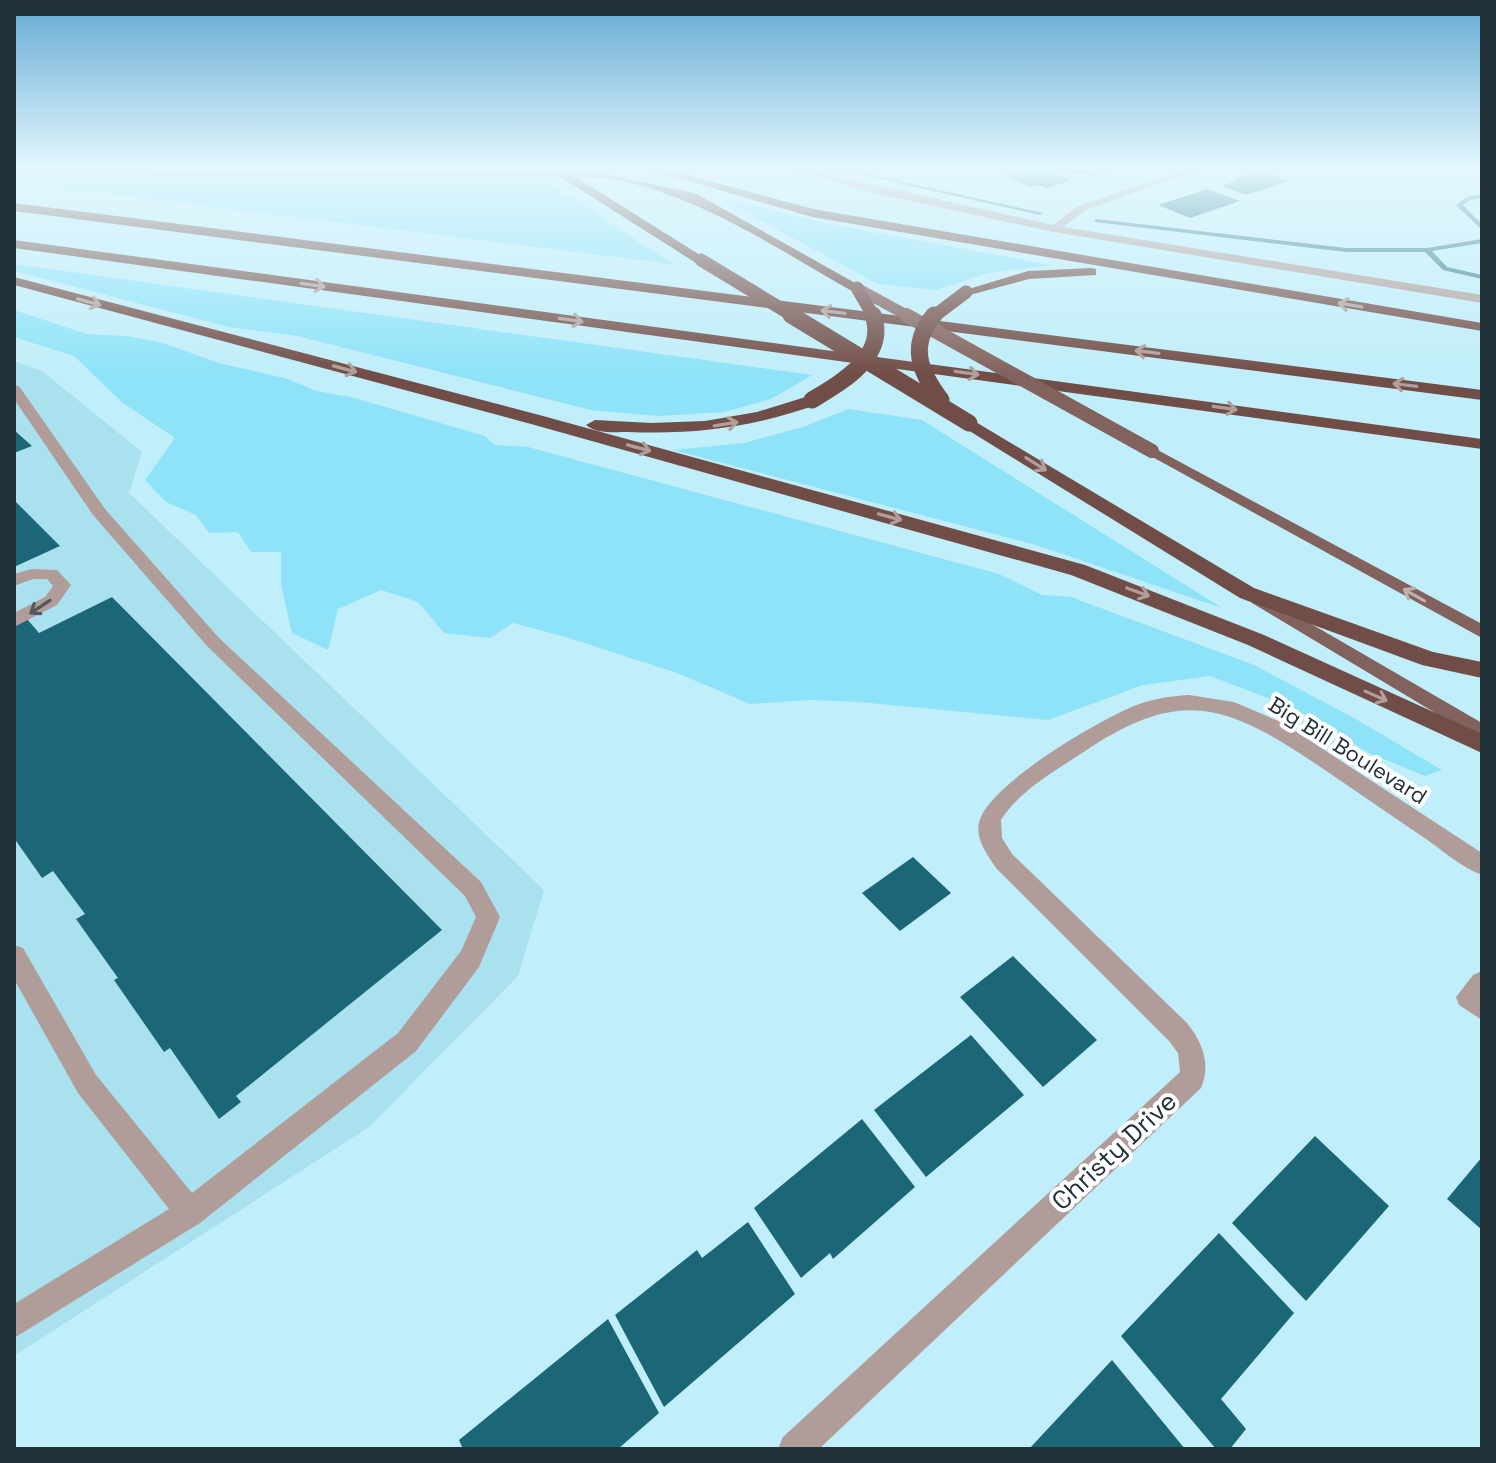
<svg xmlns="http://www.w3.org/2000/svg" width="1496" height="1463" viewBox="0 0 1496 1463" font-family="'Space Grotesk',sans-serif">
	<rect width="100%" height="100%" fill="#c0eefa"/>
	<!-- built -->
	<path fill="#aae1ef" d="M14,361l28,10 100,81 -13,41 415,397 -26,86 -149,151 -355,229z"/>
	<!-- green -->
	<path fill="#8ee3f8" d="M14,177l529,1 129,86 -658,-82z
		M726,199l99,24 226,42 -63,8 -52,17 -58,-6 -155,-84z
		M14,264l798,111 -41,24 -47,13 -65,4 -68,-6 -294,-74 -68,-9 -215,-56z
		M14,310l73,24 40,2 36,7 56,20 69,16 28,12 35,6 134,39 10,9 33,2 471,127 43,21 29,2 183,68 100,53 88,52 -17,6 -56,-23 -77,-46 -82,-31 -67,9 -95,35 -188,-18 -51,-2 -59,4 -73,-31 -108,-35 -56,-15 -23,15 -46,-5 -26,-31 -37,-12 -43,19 -10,41 -36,-17 -11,-48v-33h-30l-13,-20 -29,1 -13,-18 -30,-13 -21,-22 30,-42 -52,-35 -49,-47 -60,-19z
		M849,409l73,11 300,188 -186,-63 -363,-95 71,-7 59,-16z"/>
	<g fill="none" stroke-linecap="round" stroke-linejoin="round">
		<!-- stream -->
		<path fill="#357c8d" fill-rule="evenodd" d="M841,170h9l193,43 -3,2z
			M1482,194v4l-11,2 -8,5 19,19v6l-26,-25 11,-8z
			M1097,219l249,29h81l55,-9v4l-50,8 15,16 35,8v4l-39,-9 -18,-18h-79l-251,-30v-2z"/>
	</g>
	<!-- building -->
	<path fill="#1c6777" d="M1026,170h19l27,10 -25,8 -9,-3 -7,2 -26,-11z
		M1063,170h49l-19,6 -8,-3 -8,2z
		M1262,172l26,9 -41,14 -26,-9 15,-5 -4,-1z
		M1208,189l32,12 -50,17 -32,-13z
		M14,430l18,16 -18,7z
		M14,500l46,46 -46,21z
		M112,597l330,333 -206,166 5,6 -22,17 -49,-71 -6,4 -50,-72 4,-2 -42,-59 9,-5 -32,-43 -11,7 -28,-40v-212l13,-7 12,14z
		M913,857l38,36 -51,38 -38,-38z
		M1013,956l84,84 -54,47 -83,-90z
		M971,1035l53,60 -98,82 -52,-67z
		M862,1119l53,68 -82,72 -3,-6 -29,25 -47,-70z
		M1315,1136l74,70 -83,95 -74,-78z
		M1482,1157v73l-35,-31z
		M748,1222l47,72 -131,113 -49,-92 82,-65 5,8z
		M1219,1233l75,80 -73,86 25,30 -16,20h-14l-95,-113z
		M608,1319l51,94 -41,36h-155l-4,-9z
		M1112,1360l73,89h-156z"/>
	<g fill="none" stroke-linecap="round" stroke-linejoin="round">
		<!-- minor -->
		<path fill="#b09d9a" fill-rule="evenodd" d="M793,170h15l245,55 25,-19 107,-36h13l-112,40 -23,17 419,68v8l-428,-71 -172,-37z
			M14,385l5,1 86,123 114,129 262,244 19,35 -21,50 -63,84 -216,172 -186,115v-34l155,-95 -91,-116 -64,-114v-34l9,3 73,127 96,118 206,-160 63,-82 15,-34 -11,-21 -258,-250 -114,-131 -79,-116z
			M32,569l25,1 14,15 -14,20 -43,22v-14l31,-16 8,-11 -6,-7h-14l-19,7v-12z
			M1189,695l45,7 49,21 199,130v22c-22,-8 -42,-27 -62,-40 -34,-23 -67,-46 -101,-69 -87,-58 -133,-81 -228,-19 -29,20 -71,42 -90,73l1,18 10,16 175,169c16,20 24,42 14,65l-382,361h-41l5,-12 397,-365 -2,-19 -9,-12 -173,-173c-8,-13 -21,-29 -17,-45 7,-37 120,-103 155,-117 18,-7 36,-10 55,-11z
			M1482,971v49l-23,-15 -3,-8 17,-22z"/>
		<!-- major -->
		<path fill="#82625c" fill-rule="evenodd" d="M1152,447l330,177v14l-335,-184v-6z
			M1258,593l224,130v18l-230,-138 -3,-4 3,-4z"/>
		<!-- highway -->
		<path fill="#714d47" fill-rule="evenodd" d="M14,170h570l111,23 169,95 -12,3c-84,-47 -178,-114 -278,-115l134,84 -12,3 -137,-87 -545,-2z
			M651,170h18l144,39 669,114v8l-670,-114z
			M14,203l1468,187v10l-1468,-189z
			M14,240l1468,199v10l-1468,-201z
			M1091,268l5,1v6l-67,4 -63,17 -7,-4 69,-21z
			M14,277l529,139 542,149 179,70 218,99v19l-234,-108 -177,-70 -540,-151 -517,-139z
			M812,395l6,1 2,4 -2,4c-62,23 -124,31 -190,28 -13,0 -32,2 -42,-7l9,-5 56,3 54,-2 52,-9z
			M969,418l285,170 179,64 49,10v16l-60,-13 -182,-67 -277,-171 -3,-4z"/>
		<!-- major-bridge-far1 -->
		<path stroke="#82625c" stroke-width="11" d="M857,288l53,29"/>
		<!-- major-bridge -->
		<path stroke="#82625c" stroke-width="14" d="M906,315l246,136"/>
		<!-- highway-bridge-far1 -->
		<path stroke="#714d47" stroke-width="13" d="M701,260l94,57
			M857,288l17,29
			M933,317l33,-25"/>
		<!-- highway-bridge -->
		<path stroke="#714d47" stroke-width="17" d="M791,315l178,108
			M934,315c-25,30 -15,56 7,85
			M812,400c30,-18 76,-44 61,-85"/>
	</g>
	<!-- one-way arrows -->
	<defs><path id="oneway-shaft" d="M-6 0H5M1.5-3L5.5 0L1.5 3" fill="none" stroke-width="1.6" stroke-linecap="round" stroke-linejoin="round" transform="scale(2)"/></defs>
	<g stroke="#b19d9a">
		<use href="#oneway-shaft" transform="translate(313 285) rotate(8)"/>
		<use href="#oneway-shaft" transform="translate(89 302) rotate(15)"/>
		<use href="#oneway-shaft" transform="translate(1350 305) rotate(-171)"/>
		<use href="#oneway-shaft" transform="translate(833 312) rotate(-173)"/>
		<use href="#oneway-shaft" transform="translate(571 320) rotate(8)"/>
		<use href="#oneway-shaft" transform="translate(1147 352) rotate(-173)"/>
		<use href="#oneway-shaft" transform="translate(345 369) rotate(15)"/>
		<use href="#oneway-shaft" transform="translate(967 373) rotate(8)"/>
		<use href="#oneway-shaft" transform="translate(1405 385) rotate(-173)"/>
		<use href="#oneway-shaft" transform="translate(1225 408) rotate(8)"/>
		<use href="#oneway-shaft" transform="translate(726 424) rotate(-9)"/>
		<use href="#oneway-shaft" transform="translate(639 448) rotate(15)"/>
		<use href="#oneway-shaft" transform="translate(1036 464) rotate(32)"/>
		<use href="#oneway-shaft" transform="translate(890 517) rotate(15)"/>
		<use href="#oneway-shaft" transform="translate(1138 592) rotate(20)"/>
		<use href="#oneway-shaft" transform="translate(1376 696) rotate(24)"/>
	</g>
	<use stroke="#c0b0ae" href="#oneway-shaft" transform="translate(1414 595) rotate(-151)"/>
	<use stroke="#53585a" href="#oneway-shaft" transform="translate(40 607) rotate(147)"/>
	<!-- sky -->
	<linearGradient id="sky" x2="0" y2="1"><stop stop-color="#64aad2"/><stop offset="0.45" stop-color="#e3f7fd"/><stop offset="1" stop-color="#e3f7fd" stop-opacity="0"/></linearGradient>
	<rect width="1496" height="375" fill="url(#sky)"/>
	<g text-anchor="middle" stroke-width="8" stroke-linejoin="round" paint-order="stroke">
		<!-- street labels -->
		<g font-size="22" fill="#213338" stroke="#fff">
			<text transform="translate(1348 750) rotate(32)" y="8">Big Bill Boulevard</text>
		</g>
		<!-- near-street labels -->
		<g font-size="26" fill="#213338" stroke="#fff">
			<text transform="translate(1114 1151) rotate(-43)" y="9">Christy Drive</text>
		</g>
	</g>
	<!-- border -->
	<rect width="1496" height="1463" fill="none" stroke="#213338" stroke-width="32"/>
</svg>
